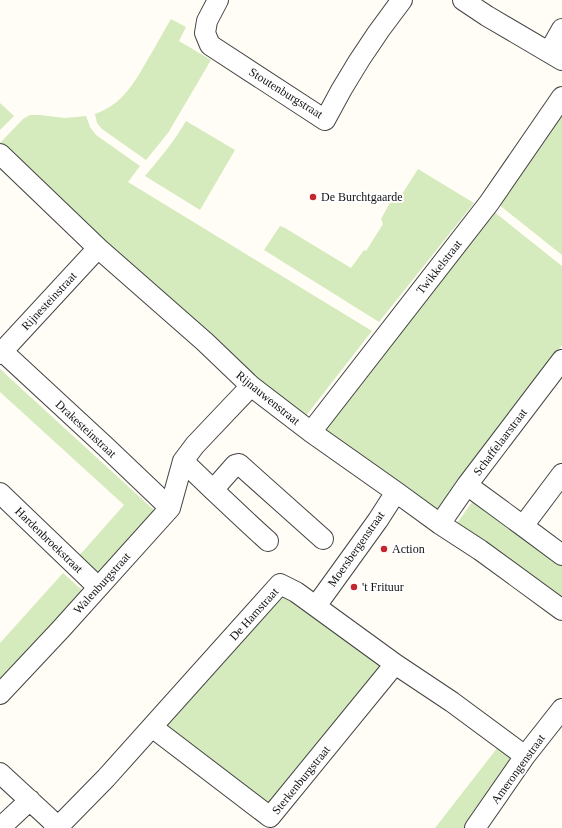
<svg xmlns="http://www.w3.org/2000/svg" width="562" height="828" viewBox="0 0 562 828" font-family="'Times New Roman',serif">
	<rect width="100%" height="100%" fill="#fffdf5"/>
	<!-- green -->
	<path fill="#d5ebbd" d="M171,19l15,8 -7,14 32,19 -43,73 -22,27 -44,-31 -5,-6 -2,-9c28,-10 39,-31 53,-55 8,-13 15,-27 23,-40z
		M0,103l14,13 -14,14z
		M562,113v142l-64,-51z
		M30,115h10l25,3 21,-2 4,11 6,8 44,31 -12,16 244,149 -67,86 -32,-21 -273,-250v-3l23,-24z
		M186,121l49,29 -35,60 -55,-34c16,-19 29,-34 41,-55z
		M418,169l56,34 -95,119 -115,-72 16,-24 5,2 66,40 13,-18 2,1 17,-27 -2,-5 11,-20 5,3z
		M493,211l69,55v79l-124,170 -115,-86z
		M0,369l155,142 -57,65 -20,-19 46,-52 -124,-113z
		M475,498l87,65v38l-107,-75z
		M63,573l21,19 -84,96v-45z
		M283,591l103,75 -116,145 -109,-87z
		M498,747l16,12 -50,69h-29z"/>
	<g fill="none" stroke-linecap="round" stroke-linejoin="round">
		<!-- minor casing -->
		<g stroke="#444" stroke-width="22">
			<path id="minor" d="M218,0l-11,21 -2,12 5,12 115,75c22,-43 48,-83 77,-120
				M463,0l24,16 75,44
				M549,52l13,-23
				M0,154l98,94 107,94 46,44 60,46 85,60 44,32 40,26 82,60
				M0,349l106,98 64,61
				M0,354l98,-106
				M311,432l178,-229 73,-106
				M183,461c28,27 56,54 85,80
				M467,485l56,41 39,29
				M213,490l22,-25 4,-1 84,75
				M0,493l98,94
				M440,524l27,-39 95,-125
				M523,526l39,-52
				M316,606l62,-86 18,-28
				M0,694l61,-65 109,-121 13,-47 12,-16 56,-59
				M152,727l118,90 125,-153
				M0,773l51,47 6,8
				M0,828l30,-28
				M57,828l49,-50 174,-194 16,8 99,72 57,38 73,54
				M475,828l50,-72 37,-47"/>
		</g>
		<!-- minor -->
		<use href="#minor" stroke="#fff" stroke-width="20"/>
	</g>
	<!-- markers -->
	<g fill="#c4262e" stroke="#fff" stroke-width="1.5">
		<circle cx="313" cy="197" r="4"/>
		<circle cx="384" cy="549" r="4"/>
		<circle cx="354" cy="587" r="4"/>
	</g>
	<g text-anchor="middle" stroke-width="4" stroke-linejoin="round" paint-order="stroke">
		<!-- street labels -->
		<g font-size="12" fill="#111" stroke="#fff">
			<text transform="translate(286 93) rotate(32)" y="4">Stoutenburgstraat</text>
			<text transform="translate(439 267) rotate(-52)" y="4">Twikkelstraat</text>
			<text transform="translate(49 301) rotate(-47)" y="4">Rijnesteinstraat</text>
			<text transform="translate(268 398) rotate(39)" y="4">Rijnauwenstraat</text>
			<text transform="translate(86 429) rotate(43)" y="4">Drakesteinstraat</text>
			<text transform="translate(500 442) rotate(-53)" y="4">Schaffelaarstraat</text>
			<text transform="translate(49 540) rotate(44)" y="4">Hardenbroekstraat</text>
			<text transform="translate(356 549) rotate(-55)" y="4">Moersbergenstraat</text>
			<text transform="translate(102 583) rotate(-48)" y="4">Walenburgstraat</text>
			<text transform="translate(254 614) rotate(-48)" y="4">De Hamstraat</text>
			<text transform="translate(518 769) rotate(-54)" y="4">Amerongenstraat</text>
			<text transform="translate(301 780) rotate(-51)" y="4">Sterkenburgstraat</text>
		</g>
		<!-- poi labels -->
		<g font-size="12" fill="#111" stroke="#fff" text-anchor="start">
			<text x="321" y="201">De Burchtgaarde</text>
			<text x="392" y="553">Action</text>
			<text x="362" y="591">'t Frituur</text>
		</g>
	</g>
</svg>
